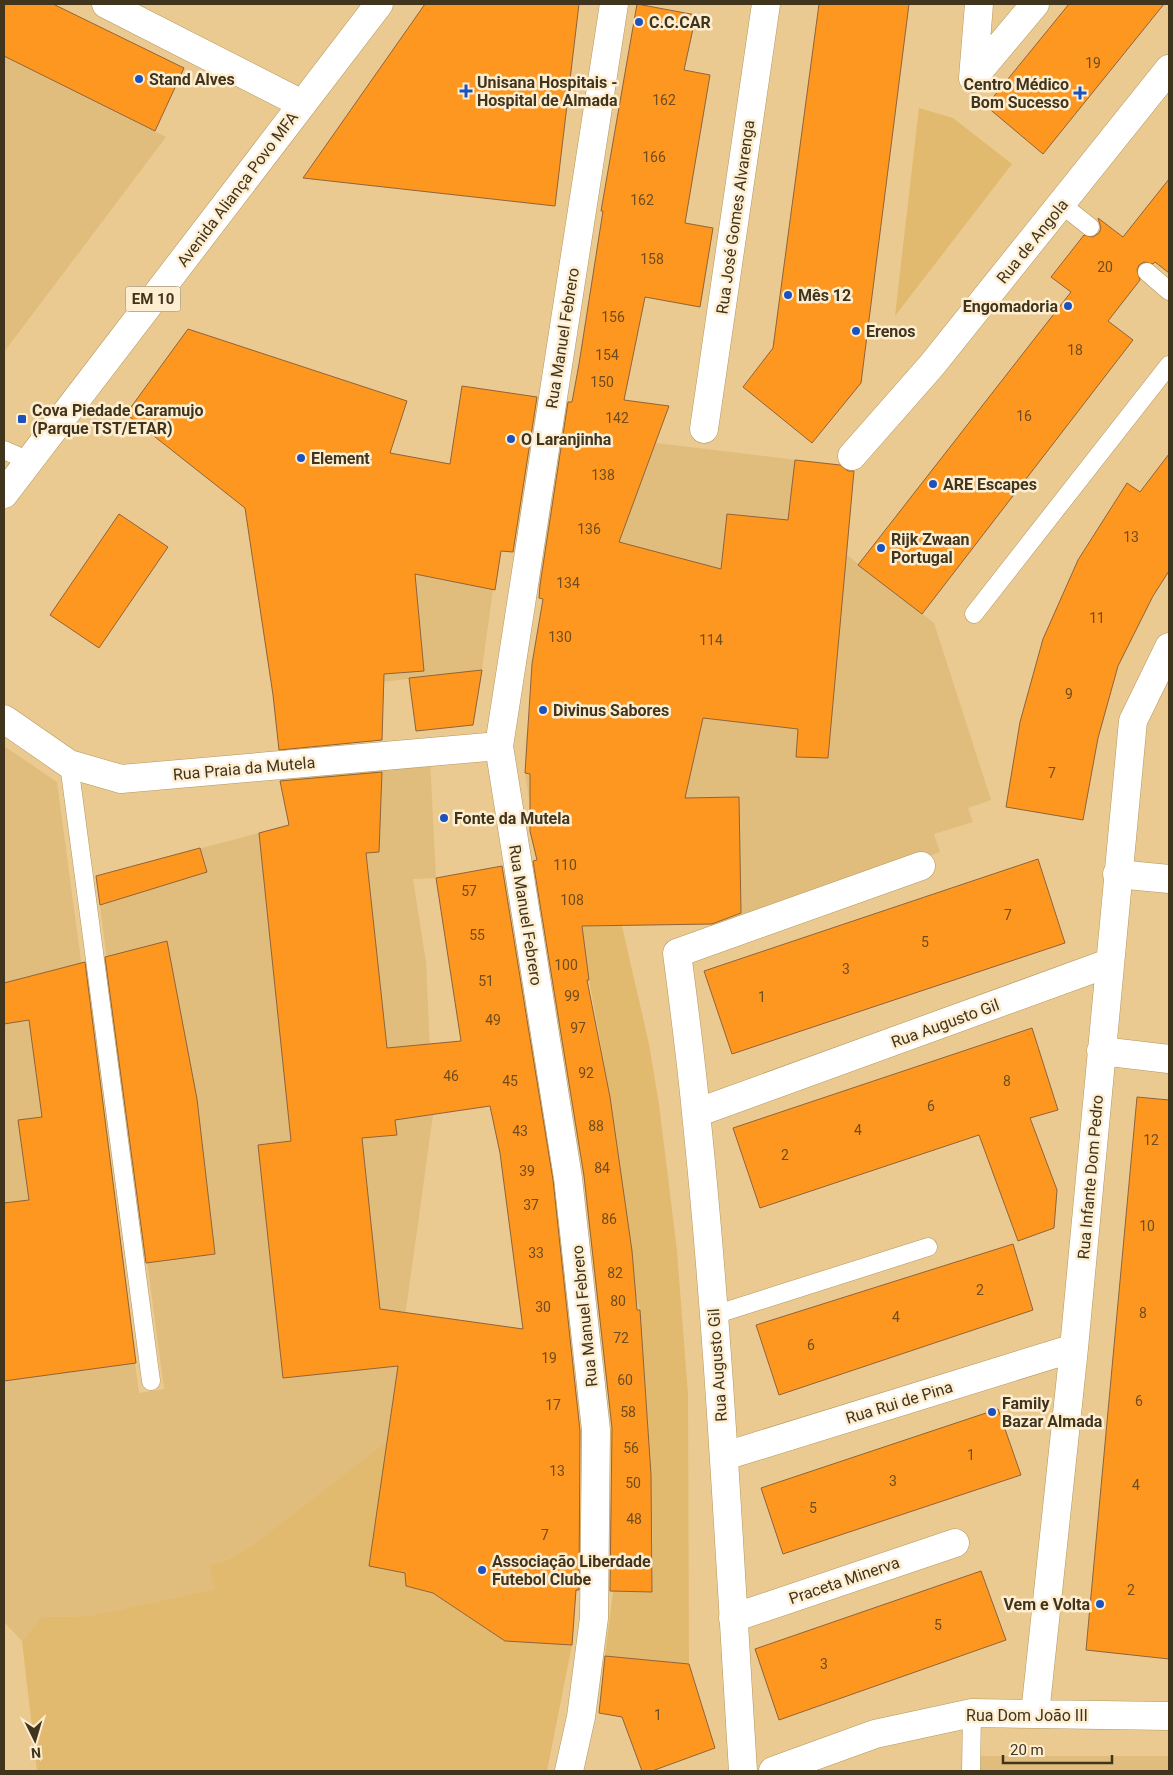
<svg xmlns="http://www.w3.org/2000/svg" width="1173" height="1775" viewBox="0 0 1173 1775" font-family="Roboto,sans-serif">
	<rect width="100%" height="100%" fill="#eaca90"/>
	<!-- built -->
	<path fill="#e0bd7c" d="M4,56l162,81 -162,215z
		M656,443l198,24 -7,88 87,68 57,177 -23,8 5,14 -39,12 6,18 -198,72 -137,2 -75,-121 -5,-32 1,-38 18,5z
		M319,562l100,13 74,14 -11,81 -209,25z
		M4,746l53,36 82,611 25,-4 -68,-513 193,-51 -9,-46 150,-19 6,118 -23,1 13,83 7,153 -45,325 -134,104 -25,15 -21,6 6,24 -126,27 -46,1 -20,24 -18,-19z
		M981,1756h188v15h-188z"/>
	<!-- green -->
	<path fill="#e2ba6f" d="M919,108l34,10 59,46 -117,152z
		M605,914v12h17l27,118 10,60 18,147 11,144 1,269 -84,-8 8,-65 39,1c3,-94 -6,-188 -12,-282l-5,-18 -3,-41 -22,-155 -21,-116 -15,-59z
		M388,1440l-19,126 36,7 1,13 27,7 72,48 67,4 -25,126h-510l-15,-130 20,-24 46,-1 126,-27 -6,-24 21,-6 25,-15z"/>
	<!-- building -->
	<path fill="#fd971f" stroke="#916339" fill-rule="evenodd" d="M4,4h49l131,64 -29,63 -151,-75z
		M425,4h154l-24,202 -252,-28z
		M637,4l59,11 -12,55 26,5 -25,148 28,5 -13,79 -55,-10 -21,103 45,6 -50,136 102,27 6,-55 61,6 7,-60 45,5 8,6h6l-26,287 -32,-1 2,-28 -95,-11 -18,80 54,-1 2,116 -29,11 -130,2 7,54h-2l23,117 22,154 5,59h3l11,165 1,117 -42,-1 2,-163 -28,-252 -51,-315 4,-1 -7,-29v-57l-5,-1 7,-109 11,-65 -4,-1 1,-13 28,-183h4l7,-38 24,-153h-2z
		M819,4h90l-48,379 -49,60 -69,-56 30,-39z
		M1069,4h95l-121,150 -57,-48z
		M1169,179v94l-14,-11 -2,2 -9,-2 -5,3 -2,5 3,10 -32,41 25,19 -211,274 -64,-49 213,-273 -20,-15 33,-42 9,2 6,-4 2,-5 -3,-10 25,19z
		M188,329l219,72 -17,52 60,11 12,-78 75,11 -24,155 -12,-1 -6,39 -80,-16 9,97 -40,3 -2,66 -103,10 -6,-55 -28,-187 -119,-94z
		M1169,454v117l-16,25 -35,70 -20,72 -15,82 -77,-13 14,-85 23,-83 35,-79 49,-77 13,9z
		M119,514l49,33 -69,101 -49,-33z
		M482,670l-9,55 -57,6 -7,-53z
		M382,772l-3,80 -13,1 21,195 74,-7 -25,-163 66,-12 51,314 27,251 -1,159h-3l-4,55 -67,-4 -72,-48 -27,-7 -1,-13 -36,-7 29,-200 -115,12 -25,-233 33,-4 -32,-308 30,-8 -9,-44zM490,1106l10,47 23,176 -143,-20 -18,-171 35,-3 -2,-15z
		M200,848l7,24 -107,33 -4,-29z
		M1038,859l27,84 -333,111 -28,-83z
		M167,941l30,158 18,155 -69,9 -41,-306z
		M85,962l51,401 -132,18v-178l25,-3 -11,-80 24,-3 -13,-97 -25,4v-41z
		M1032,1028l26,82 -28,8 27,72 -3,38 -36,13 -39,-106 -219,73 -27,-80z
		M1137,1097l32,3v559l-83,-9z
		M1013,1244l20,66 -254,85 -23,-70z
		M998,1409l23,66 -238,79 -22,-66z
		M981,1571l25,69 -227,80 -24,-71z
		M605,1656l84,8 26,84 -63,23h-10l-20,-54 -23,-4z"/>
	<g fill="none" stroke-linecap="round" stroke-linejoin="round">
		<!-- lane casing -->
		<g stroke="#b4965d" stroke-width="19">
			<path id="lane" d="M1061,204l29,23
				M1147,272l22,19
				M4,450l25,11
				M974,614l195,-249
				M69,764l82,617
				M714,1315l214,-68
				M971,1771l1,-58"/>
		</g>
		<!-- street casing -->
		<g stroke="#b4965d" stroke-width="29">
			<path id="street" d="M106,4l196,100
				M979,4l-6,74 62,-74
				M704,429l62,-425
				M852,456l80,-91 237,-296
				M4,719l65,45 52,15 378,-33
				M1117,874l52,5
				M1101,1051l68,8
				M696,1113l413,-150
				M725,1456l349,-108
				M733,1618l222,-75
				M1035,1714l39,-366 59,-627 36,-74
				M743,1771c-14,-219 -24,-440 -47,-658 -5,-54 -12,-107 -19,-160l244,-87
				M773,1771l102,-37 97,-21 197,3"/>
		</g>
		<!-- secondary casing -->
		<g stroke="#b4965d" stroke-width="29">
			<path id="secondary" d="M569,1771l12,-54 13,-99 2,-188 -28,-252 -69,-432 115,-742"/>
		</g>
		<!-- primary casing -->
		<g stroke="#b4965d" stroke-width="29">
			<path id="primary" d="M4,494l375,-490"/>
		</g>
		<!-- lane -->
		<use href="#lane" stroke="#fff" stroke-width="18"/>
		<!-- street -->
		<use href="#street" stroke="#fff" stroke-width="28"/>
		<!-- secondary -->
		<use href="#secondary" stroke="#fff" stroke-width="28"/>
		<!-- primary -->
		<use href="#primary" stroke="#fff" stroke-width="28"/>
	</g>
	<!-- markers -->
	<g fill="#1c52bf" stroke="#feeed1" stroke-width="2">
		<circle cx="639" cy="22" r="5"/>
		<circle cx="139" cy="79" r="5"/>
		<path d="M463.5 83.5h5v5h5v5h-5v5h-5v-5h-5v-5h5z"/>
		<path d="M1077.5 85.5h5v5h5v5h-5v5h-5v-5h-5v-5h5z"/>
		<circle cx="788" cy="295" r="5"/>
		<circle cx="1068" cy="306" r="5"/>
		<circle cx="856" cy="331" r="5"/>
		<rect x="17" y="414" width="10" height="10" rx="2.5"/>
		<circle cx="511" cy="439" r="5"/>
		<circle cx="301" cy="458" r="5"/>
		<circle cx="933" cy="484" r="5"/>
		<circle cx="881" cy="548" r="5"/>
		<circle cx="543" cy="710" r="5"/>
		<circle cx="444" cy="818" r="5"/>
		<circle cx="992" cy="1412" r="5"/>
		<circle cx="482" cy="1570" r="5"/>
		<circle cx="1100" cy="1604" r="5"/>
	</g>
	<g text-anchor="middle" stroke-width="5" stroke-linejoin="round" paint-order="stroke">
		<!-- number labels -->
		<g font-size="14" fill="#704d1e">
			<text x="1093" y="68">19</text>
			<text x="664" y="105">162</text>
			<text x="654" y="162">166</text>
			<text x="642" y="205">162</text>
			<text x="652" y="264">158</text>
			<text x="1105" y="272">20</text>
			<text x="613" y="322">156</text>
			<text x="1075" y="355">18</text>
			<text x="607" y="360">154</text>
			<text x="602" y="387">150</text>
			<text x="1024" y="421">16</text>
			<text x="617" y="423">142</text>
			<text x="603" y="480">138</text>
			<text x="589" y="534">136</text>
			<text x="1131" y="542">13</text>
			<text x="568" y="588">134</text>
			<text x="1097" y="623">11</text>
			<text x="560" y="642">130</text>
			<text x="711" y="645">114</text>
			<text x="1069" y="699">9</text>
			<text x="1052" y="778">7</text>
			<text x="565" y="870">110</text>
			<text x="469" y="896">57</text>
			<text x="572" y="905">108</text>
			<text x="1008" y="920">7</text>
			<text x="477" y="940">55</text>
			<text x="925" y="947">5</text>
			<text x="566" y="970">100</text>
			<text x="846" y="974">3</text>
			<text x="486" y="986">51</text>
			<text x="572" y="1001">99</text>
			<text x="762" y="1002">1</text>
			<text x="493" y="1025">49</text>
			<text x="578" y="1033">97</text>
			<text x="586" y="1078">92</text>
			<text x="451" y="1081">46</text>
			<text x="510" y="1086">45</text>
			<text x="1007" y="1086">8</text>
			<text x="931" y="1111">6</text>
			<text x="596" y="1131">88</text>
			<text x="858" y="1135">4</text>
			<text x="520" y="1136">43</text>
			<text x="1151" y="1145">12</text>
			<text x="785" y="1160">2</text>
			<text x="602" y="1173">84</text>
			<text x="527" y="1176">39</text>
			<text x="531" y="1210">37</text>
			<text x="609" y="1224">86</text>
			<text x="1147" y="1231">10</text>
			<text x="536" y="1258">33</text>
			<text x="615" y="1278">82</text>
			<text x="980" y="1295">2</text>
			<text x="618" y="1306">80</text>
			<text x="543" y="1312">30</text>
			<text x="1143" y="1318">8</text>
			<text x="896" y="1322">4</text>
			<text x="621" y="1343">72</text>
			<text x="811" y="1350">6</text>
			<text x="549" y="1363">19</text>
			<text x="625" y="1385">60</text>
			<text x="1139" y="1406">6</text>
			<text x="553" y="1410">17</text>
			<text x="628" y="1417">58</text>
			<text x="631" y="1453">56</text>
			<text x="971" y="1460">1</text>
			<text x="557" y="1476">13</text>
			<text x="893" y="1486">3</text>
			<text x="633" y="1488">50</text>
			<text x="1136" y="1490">4</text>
			<text x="813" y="1513">5</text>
			<text x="634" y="1524">48</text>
			<text x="545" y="1540">7</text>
			<text x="1131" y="1595">2</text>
			<text x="938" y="1630">5</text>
			<text x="824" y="1669">3</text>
			<text x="658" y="1720">1</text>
		</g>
		<!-- shield labels -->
		<rect fill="#feeed1" stroke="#7a6c53" stroke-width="1" x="125.5" y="286.5" width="55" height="25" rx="4"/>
		<g font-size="15" font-weight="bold" fill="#41341d">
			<text x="153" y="304">EM 10</text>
		</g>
		<!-- poi labels -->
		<g font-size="16" font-weight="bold" fill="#41341d" stroke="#feeed1" text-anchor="start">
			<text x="649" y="28">C.C.CAR</text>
			<text x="149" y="85">Stand Alves</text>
			<text x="477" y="88">Unisana Hospitais -<tspan x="477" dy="18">Hospital de Almada</tspan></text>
			<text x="1069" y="90" text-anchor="end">Centro Médico<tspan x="1069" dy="18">Bom Sucesso</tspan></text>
			<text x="798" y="301">Mês 12</text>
			<text x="1058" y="312" text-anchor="end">Engomadoria</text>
			<text x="866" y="337">Erenos</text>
			<text x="32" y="416">Cova Piedade Caramujo<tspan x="32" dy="18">(Parque TST/ETAR)</tspan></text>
			<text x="521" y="445">O Laranjinha</text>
			<text x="311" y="464">Element</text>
			<text x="943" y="490">ARE Escapes</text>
			<text x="891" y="545">Rijk Zwaan<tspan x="891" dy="18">Portugal</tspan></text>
			<text x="553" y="716">Divinus Sabores</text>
			<text x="454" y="824">Fonte da Mutela</text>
			<text x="1002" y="1409">Family<tspan x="1002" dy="18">Bazar Almada</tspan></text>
			<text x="492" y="1567">Associação Liberdade<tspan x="492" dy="18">Futebol Clube</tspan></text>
			<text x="1090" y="1610" text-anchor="end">Vem e Volta</text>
		</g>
		<!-- street labels -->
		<g font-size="16" fill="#41341d" stroke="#feeed1">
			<text transform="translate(237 189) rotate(-53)" y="6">Avenida Aliança Povo MFA</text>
			<text transform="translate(735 217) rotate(-82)" y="6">Rua José Gomes Alvarenga</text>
			<text transform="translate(1032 241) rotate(-51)" y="6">Rua de Angola</text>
			<text transform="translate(562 338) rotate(-81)" y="6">Rua Manuel Febrero</text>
			<text transform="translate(244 768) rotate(-5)" y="6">Rua Praia da Mutela</text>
			<text transform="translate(526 915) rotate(81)" y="6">Rua Manuel Febrero</text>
			<text transform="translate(945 1023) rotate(-20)" y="6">Rua Augusto Gil</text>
			<text transform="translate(1090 1177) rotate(-85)" y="6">Rua Infante Dom Pedro</text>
			<text transform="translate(584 1316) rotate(-96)" y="6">Rua Manuel Febrero</text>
			<text transform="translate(717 1365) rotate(-94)" y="6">Rua Augusto Gil</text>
			<text transform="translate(899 1402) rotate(-17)" y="6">Rua Rui de Pina</text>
			<text transform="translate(844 1580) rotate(-19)" y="6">Praceta Minerva</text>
			<text x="1027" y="1721">Rua Dom João III</text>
		</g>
	</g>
	<!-- border -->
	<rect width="1173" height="1775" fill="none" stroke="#41341d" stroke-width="10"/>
	<!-- north arrow -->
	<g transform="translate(35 1740) rotate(175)" stroke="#feeed1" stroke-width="4" paint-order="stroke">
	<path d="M0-4L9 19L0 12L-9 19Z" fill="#41341d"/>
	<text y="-8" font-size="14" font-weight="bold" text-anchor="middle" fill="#41341d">N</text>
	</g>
	<!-- scale -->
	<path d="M1003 1755v8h109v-8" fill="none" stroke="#41341d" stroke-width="2.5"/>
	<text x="1010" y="1755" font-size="15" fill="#41341d" stroke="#feeed1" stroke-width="4" paint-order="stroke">20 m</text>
</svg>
